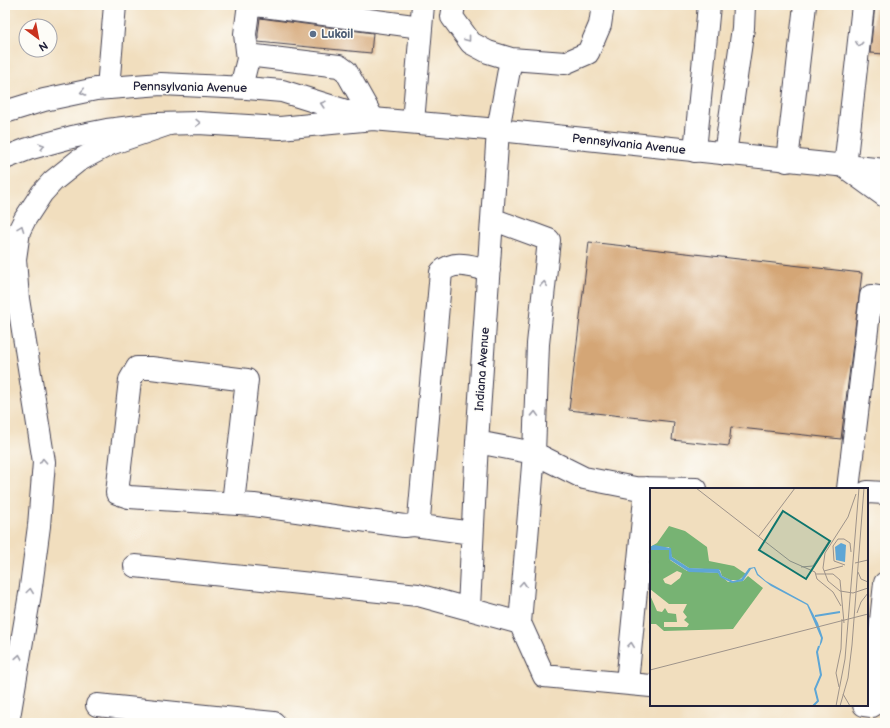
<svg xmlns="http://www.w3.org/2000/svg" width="890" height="728" viewBox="0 0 890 728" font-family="'Balsamiq Sans',sans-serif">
	<rect width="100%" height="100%" fill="#fdfcf7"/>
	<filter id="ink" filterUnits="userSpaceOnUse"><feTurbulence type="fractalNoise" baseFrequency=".025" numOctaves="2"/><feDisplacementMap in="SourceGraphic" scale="8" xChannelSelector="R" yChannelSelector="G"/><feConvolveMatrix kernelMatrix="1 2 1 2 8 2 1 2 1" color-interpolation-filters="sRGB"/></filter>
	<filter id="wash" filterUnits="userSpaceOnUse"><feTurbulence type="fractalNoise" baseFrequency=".012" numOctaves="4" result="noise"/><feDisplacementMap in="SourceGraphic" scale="16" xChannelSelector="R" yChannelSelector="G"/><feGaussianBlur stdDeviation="0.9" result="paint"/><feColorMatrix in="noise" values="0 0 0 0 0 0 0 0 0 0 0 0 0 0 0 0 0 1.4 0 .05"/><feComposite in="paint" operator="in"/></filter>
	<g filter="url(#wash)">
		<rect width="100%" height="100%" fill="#f1debe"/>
		<g id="blocks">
			<!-- building -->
			<path fill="#d4a676" d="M875,5h10v49l-15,-1z
				M260,18l113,15 -2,20 -113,-11v-8z
				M589,242l273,31 -21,166 -110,-12 -2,19 -57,-6 2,-18 -105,-12z"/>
		</g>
	</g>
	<g filter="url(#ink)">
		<use href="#blocks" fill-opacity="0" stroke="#413e4f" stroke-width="1"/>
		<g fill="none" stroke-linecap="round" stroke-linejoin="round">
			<!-- minor casing -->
			<g stroke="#413e4f" stroke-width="24">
				<path id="minor" d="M256,5l165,22
					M454,5l-2,12 19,26 17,9 23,7 54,4 23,-10 12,-28 3,-20
					M863,5l-18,162 40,29
					M248,59l-3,-25 3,-23 7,-6
					M241,87l7,-28 8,-3 83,10 7,5 27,48
					M108,88l7,-83
					M413,122l10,-117
					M695,151l14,-146
					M725,154l18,-126 1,-23
					M787,161l18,-156
					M492,219l57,21 -11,104 -4,109 -14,170
					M477,442l57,11 50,25 51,10 61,1
					M848,489l23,-193 14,2
					M867,492l18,1
					M233,503l14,-123 -96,-12h-14l-7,12 -13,113 12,4 125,8 150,21 10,-1 5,-7 22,-246c14,-13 31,-5 48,-2
					M414,525l58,8
					M135,566l283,29 102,28 24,53 107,10
					M469,608l8,-166 21,-312 13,-71
					M627,683l19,-195
					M97,705l177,18
					M864,705l8,1 13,-123"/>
			</g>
			<!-- major casing -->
			<g stroke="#413e4f" stroke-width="24">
				<path id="major" d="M5,112l39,-12 52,-11 65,-5 86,4 35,3 80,25
					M5,158l23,-9 44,-12 35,-7 49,-6 42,-1 82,5 93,-9 125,11 387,40"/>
			</g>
			<!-- highway casing -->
			<g stroke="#413e4f" stroke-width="24">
				<path id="highway" d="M8,723l22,-129 9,-68 5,-64 -26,-163 -3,-40 4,-28 6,-12 17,-26 11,-12 25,-20 32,-17 59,-20"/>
			</g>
			<!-- minor -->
			<use href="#minor" stroke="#fff" stroke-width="22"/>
			<!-- major -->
			<use href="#major" stroke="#fff" stroke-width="22"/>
			<!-- highway -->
			<use href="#highway" stroke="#fff" stroke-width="22"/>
		</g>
		<!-- one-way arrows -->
		<defs><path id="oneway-chevron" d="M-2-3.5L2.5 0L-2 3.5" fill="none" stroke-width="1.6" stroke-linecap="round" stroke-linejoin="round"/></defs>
		<g stroke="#9c9ca7">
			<use href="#oneway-chevron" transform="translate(468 39) rotate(52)"/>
			<use href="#oneway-chevron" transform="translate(859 44) rotate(96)"/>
			<use href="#oneway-chevron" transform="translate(83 92) rotate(168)"/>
			<use href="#oneway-chevron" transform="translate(323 104) rotate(-163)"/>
			<use href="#oneway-chevron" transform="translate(198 123) rotate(1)"/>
			<use href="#oneway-chevron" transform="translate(42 146) rotate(-16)"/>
			<use href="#oneway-chevron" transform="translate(21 228) rotate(-69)"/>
			<use href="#oneway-chevron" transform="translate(544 284) rotate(-84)"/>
			<use href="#oneway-chevron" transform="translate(535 414) rotate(-88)"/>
			<use href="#oneway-chevron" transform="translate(43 461) rotate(-93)"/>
			<use href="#oneway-chevron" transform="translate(523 584) rotate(-86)"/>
			<use href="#oneway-chevron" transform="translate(30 591) rotate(-82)"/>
			<use href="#oneway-chevron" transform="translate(631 645) rotate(-84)"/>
			<use href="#oneway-chevron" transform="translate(19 657) rotate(-80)"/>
		</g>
	</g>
	<!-- markers -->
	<circle fill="#5c6f8a" stroke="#fdfcf7" stroke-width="1.5" cx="313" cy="34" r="4"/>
	<g text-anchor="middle" stroke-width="3" stroke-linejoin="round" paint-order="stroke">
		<!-- service labels -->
		<g font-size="12" font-weight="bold" fill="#4e5e75" stroke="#fdfcf7" text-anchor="start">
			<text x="321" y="38">Lukoil</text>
		</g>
		<!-- street labels -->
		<g font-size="12" fill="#22223b" stroke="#fdfcf7">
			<text transform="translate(190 87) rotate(1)" y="4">Pennsylvania Avenue</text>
			<text transform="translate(629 144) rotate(6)" y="4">Pennsylvania Avenue</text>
			<text transform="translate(482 369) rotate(-86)" y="4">Indiana Avenue</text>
		</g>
	</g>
	<!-- overview -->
	<g transform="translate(650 488)">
		<rect width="218" height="218" fill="#f1debe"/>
		<path d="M19,38l16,5 22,16 2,14 25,5 12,8 -7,6h-9l-8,-4 -2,-6 -31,-2 -17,-11 -3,-10h-19l7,-4zM7,60l12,2 1,10 17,11 31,2 10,9 15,-1 5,-5 15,12 -30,41 -69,2 -8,-7h-6v-29l7,16 5,1 3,-4 3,5 8,1 1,8h-13v5h23l2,-3 -5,-4 3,-3 -4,-5 4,-8h-18l-19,-15v-39zM27,83l5,2 -2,5 -9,7 -6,-2 -2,-4z" fill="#77b373" fill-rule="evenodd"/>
		<path d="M191,55l5,2 -1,17 -9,-2 -1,-13zM4,57l17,3 1,9 17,11 30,1 3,7 11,5 8,-2 8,-11 6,-1 3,7 8,7 42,23 10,19 5,15 -1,4 -3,6 2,-10 -14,-33 -36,-19 -14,-11 -3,-7 -3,1 -8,12 -11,2 -12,-6 -2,-4 -29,-1 -20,-13v-9h-19v-3z" fill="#5ea6d5"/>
		<path fill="none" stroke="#5ea6d5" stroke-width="2" d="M165,128l25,-4M163,218l5,-5 -3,-12 6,-14 -4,-23 2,-6"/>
		<path fill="none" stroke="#9e938a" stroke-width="1" d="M46,0l94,73 25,11 2,7 16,13 8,14M206,6l-8,23 -23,36 -2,15 5,13 12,10 13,2 15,-5M109,48l36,-48M205,75l13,-3M195,77l-11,-4 -1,-15 5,-7h6l6,4 1,9M151,79l12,-1 16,-25M174,83l19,-5M208,84l3,7 7,3M166,86h17l7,6 4,43M207,125l4,-11 7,-9M0,182l218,-56M189,199l-3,-14 5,-24 1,-30M193,206l7,12M186,218l9,-47 14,-171M190,218l8,-28 4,-33 12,-157"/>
		<path fill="#0f766e" fill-opacity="0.15" stroke="#0f766e" stroke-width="2" d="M133,23l47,30 -24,38 -47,-29z"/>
		<rect width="218" height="218" fill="none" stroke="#22223b" stroke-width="2"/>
	</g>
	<!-- margin -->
	<rect width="890" height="728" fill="none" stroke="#fdfcf7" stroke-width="20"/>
	<!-- north arrow -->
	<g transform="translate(38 38) rotate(148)"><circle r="19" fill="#fdfcf7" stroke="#a5a5ac"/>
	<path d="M0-3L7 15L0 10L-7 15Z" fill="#c8321e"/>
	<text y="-6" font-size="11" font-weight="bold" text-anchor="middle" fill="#22223b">N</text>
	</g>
</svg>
